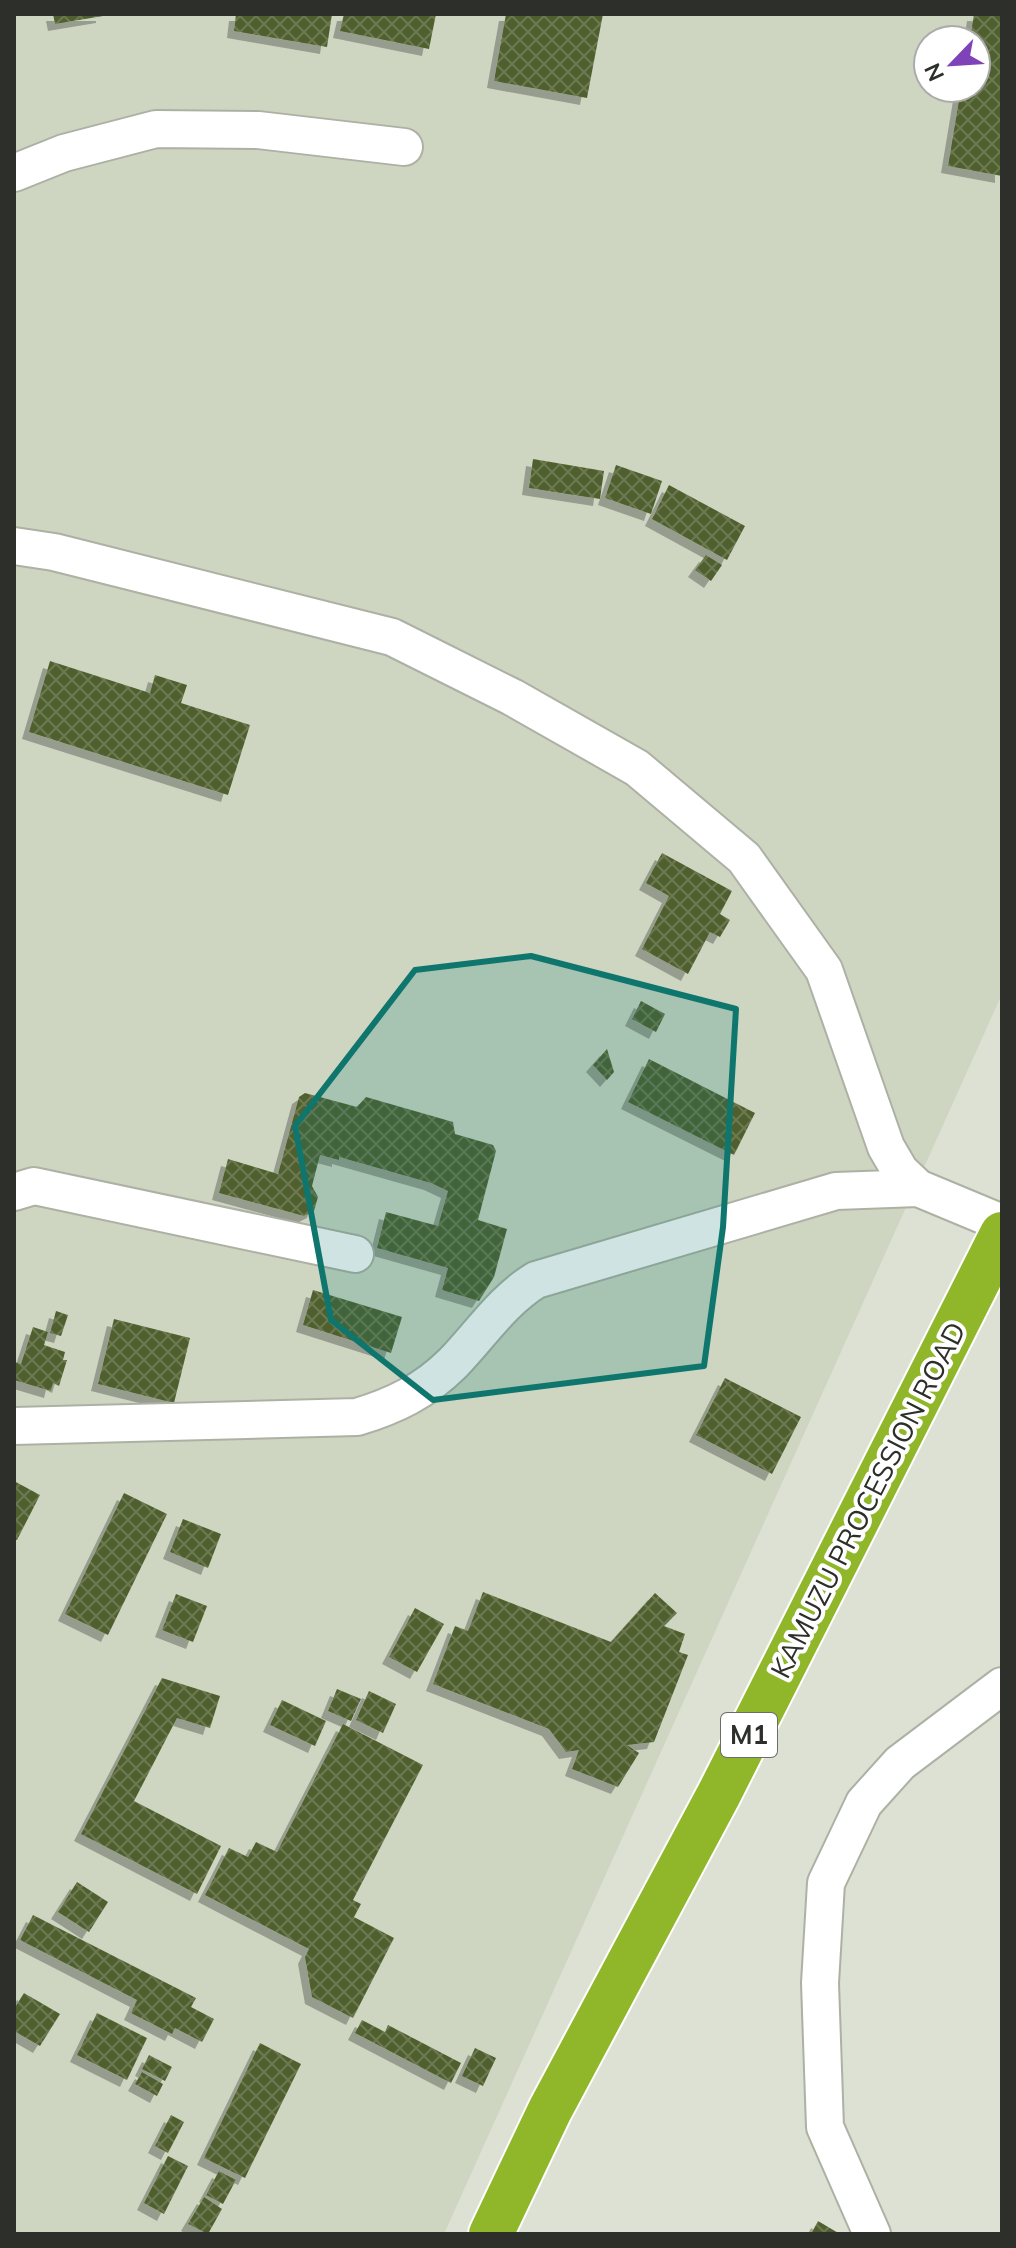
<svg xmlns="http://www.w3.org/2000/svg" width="1016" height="2248" viewBox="0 0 1016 2248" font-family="Mulish,sans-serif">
	<defs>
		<pattern id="building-cross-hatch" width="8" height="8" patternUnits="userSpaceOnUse" patternTransform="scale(2)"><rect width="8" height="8" fill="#50612e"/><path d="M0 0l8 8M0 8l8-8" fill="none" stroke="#6c7952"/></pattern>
		<filter id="shadow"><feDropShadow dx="-7" dy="7" stdDeviation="0" flood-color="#0004"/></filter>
	</defs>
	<rect width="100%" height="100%" fill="#dce1d4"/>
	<!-- built -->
	<path fill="#ced6c2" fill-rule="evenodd" d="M14,14h988v980l-558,1240h-430zM928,40h48v48h-48z"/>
	<!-- building -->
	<path fill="url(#building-cross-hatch)" filter="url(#shadow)" d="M53,14h50v2l-48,8z
		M236,14h96l-5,33 -93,-16z
		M344,14h92l-7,35 -89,-18z
		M506,14h97l-16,84 -93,-17z
		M974,14l28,1v161l-54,-10 13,-78h15v-48h-6z
		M533,459l71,12 -4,28 -71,-11z
		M616,465l46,16 -11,33 -46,-16z
		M669,485l76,41 -18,34 -75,-41z
		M706,555l16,10 -11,16 -16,-11z
		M50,661l100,32 5,-18 32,10 -6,18 69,22 -22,70 -199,-63z
		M662,853l70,38 -12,23 10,6 -10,17 -10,-5 -22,42 -46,-25 27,-53 -23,-13z
		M641,1001l24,13 -9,18 -24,-13z
		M607,1049l7,23 -7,8 -14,-15z
		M649,1059l106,54 -21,42 -106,-53z
		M305,1093l52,14 9,-10 87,25 2,12 38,11 3,6 -18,69 29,9 -13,48 -15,24 -37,-11 6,-22 -71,-20 9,-36 52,14 10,-35 -17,-8 -92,-26v3l-19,-5 -8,31 6,11 -4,14 -10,5 -85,-23 9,-34 50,15 21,-77z
		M313,1290l89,27 -11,36 -88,-28z
		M56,1311l12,4 -7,21 -11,-3z
		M114,1319l76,19 -16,65 -76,-19z
		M33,1327l15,5 -4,13 21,7 -2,8h4l-8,26 -6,-3 -2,8 -37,-11 1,-18 6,2z
		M725,1378l76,39 -29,57 -76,-39z
		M14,1481l26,14 -23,45 -3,-1z
		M124,1493l43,21 -59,121 -43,-21z
		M183,1519l38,15 -13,34 -38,-16z
		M483,1592l128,50 44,-49 22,20 -13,13 21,8 -6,18 9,3 -34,87 -27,3 12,8 -21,34 -46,-18 7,-19 -13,2 -17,-23 -116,-45 22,-58 13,5z
		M176,1594l31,12 -14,36 -31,-12z
		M415,1608l29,16 -27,48 -28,-15z
		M162,1678l58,18 -10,32 -33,-10 -43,83 87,45 -24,48 -116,-60z
		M337,1689l24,10 -10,22 -23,-10z
		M369,1691l27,13 -13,29 -27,-13z
		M282,1700l44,21 -11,25 -45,-21z
		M343,1724l80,41 -70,135 8,4 -7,13 40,21 -41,80 -41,-21 -7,-40 4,-8 -104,-54 24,-47 19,9 8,-15 21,10z
		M77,1882l31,20 -19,30 -31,-20z
		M33,1915l163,83 -5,9 23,12 -12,23 -27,-14 -3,6 -41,-21 6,-13 -117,-60z
		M24,1993l36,21 -20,32 -26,-15v-22z
		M97,2013l50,25 -20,42 -50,-25z
		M362,2020l23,12 3,-7 73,38 -10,20 -96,-50z
		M260,2043l41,21 -56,114 -41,-20z
		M475,2048l21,10 -13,28 -21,-10z
		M149,2055l23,12 -7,14 -23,-12z
		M142,2072l21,12 -6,12 -22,-12z
		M171,2115l13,7 -16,31 -13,-7z
		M168,2156l20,10 -24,48 -20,-11z
		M219,2171l17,9 -13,24 -17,-9z
		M204,2197l18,12 -14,25 -20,-10z
		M818,2221l22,13h-29z"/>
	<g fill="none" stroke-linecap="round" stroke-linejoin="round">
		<!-- minor casing -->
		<g stroke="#acb1a4" stroke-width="40">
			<path id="minor" d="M14,173l50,-20 92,-24 102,1 146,17
				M14,546l40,6 338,85 120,60 125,71 107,90 80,112 62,177 14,24 18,17
				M14,1192l20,-6 321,68
				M14,1426l343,-9c37,-11 68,-26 96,-54 28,-29 49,-62 83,-83l300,-89 82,-3 84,35
				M872,2234l-47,-107 -5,-144 6,-100 38,-80 36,-40 102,-77"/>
		</g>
		<!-- highway casing -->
		<g stroke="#fff" stroke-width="48">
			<path id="highway" d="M491,2234l59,-124 169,-316 283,-560"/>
		</g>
		<!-- minor -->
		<use href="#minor" stroke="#fff" stroke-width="36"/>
		<!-- highway -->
		<use href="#highway" stroke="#90b629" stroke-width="44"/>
	</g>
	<!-- marked area -->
	<path fill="#0f766e" fill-opacity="0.2" stroke="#0f766e" stroke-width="6" stroke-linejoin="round" d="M531,956l205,53 -13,218 -19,139 -271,34 -102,-80 -36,-194 120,-156z"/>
	<g text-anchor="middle" stroke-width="8" stroke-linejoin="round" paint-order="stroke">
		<!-- shield labels -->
		<rect fill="#fff" stroke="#6c6d6a" stroke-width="2" x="721" y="1713" width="56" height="44" rx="6"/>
		<g font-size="26" font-weight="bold" fill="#2d2f2a">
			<text x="749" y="1744">M1</text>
		</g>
		<!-- street labels -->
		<g font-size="28" fill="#2d2f2a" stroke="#fff">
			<text transform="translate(868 1500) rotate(-63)" y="10">KAMUZU PROCESSION ROAD</text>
		</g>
	</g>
	<!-- border -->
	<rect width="1016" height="2248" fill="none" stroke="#2d2f2a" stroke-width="32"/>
	<!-- north arrow -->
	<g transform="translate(952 64) rotate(245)"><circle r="38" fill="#ffffff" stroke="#abacaa" stroke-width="2"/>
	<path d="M0-6L14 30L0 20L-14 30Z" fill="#7e43b8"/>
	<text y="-12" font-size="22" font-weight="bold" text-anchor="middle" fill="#2d2f2a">N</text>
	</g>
</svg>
